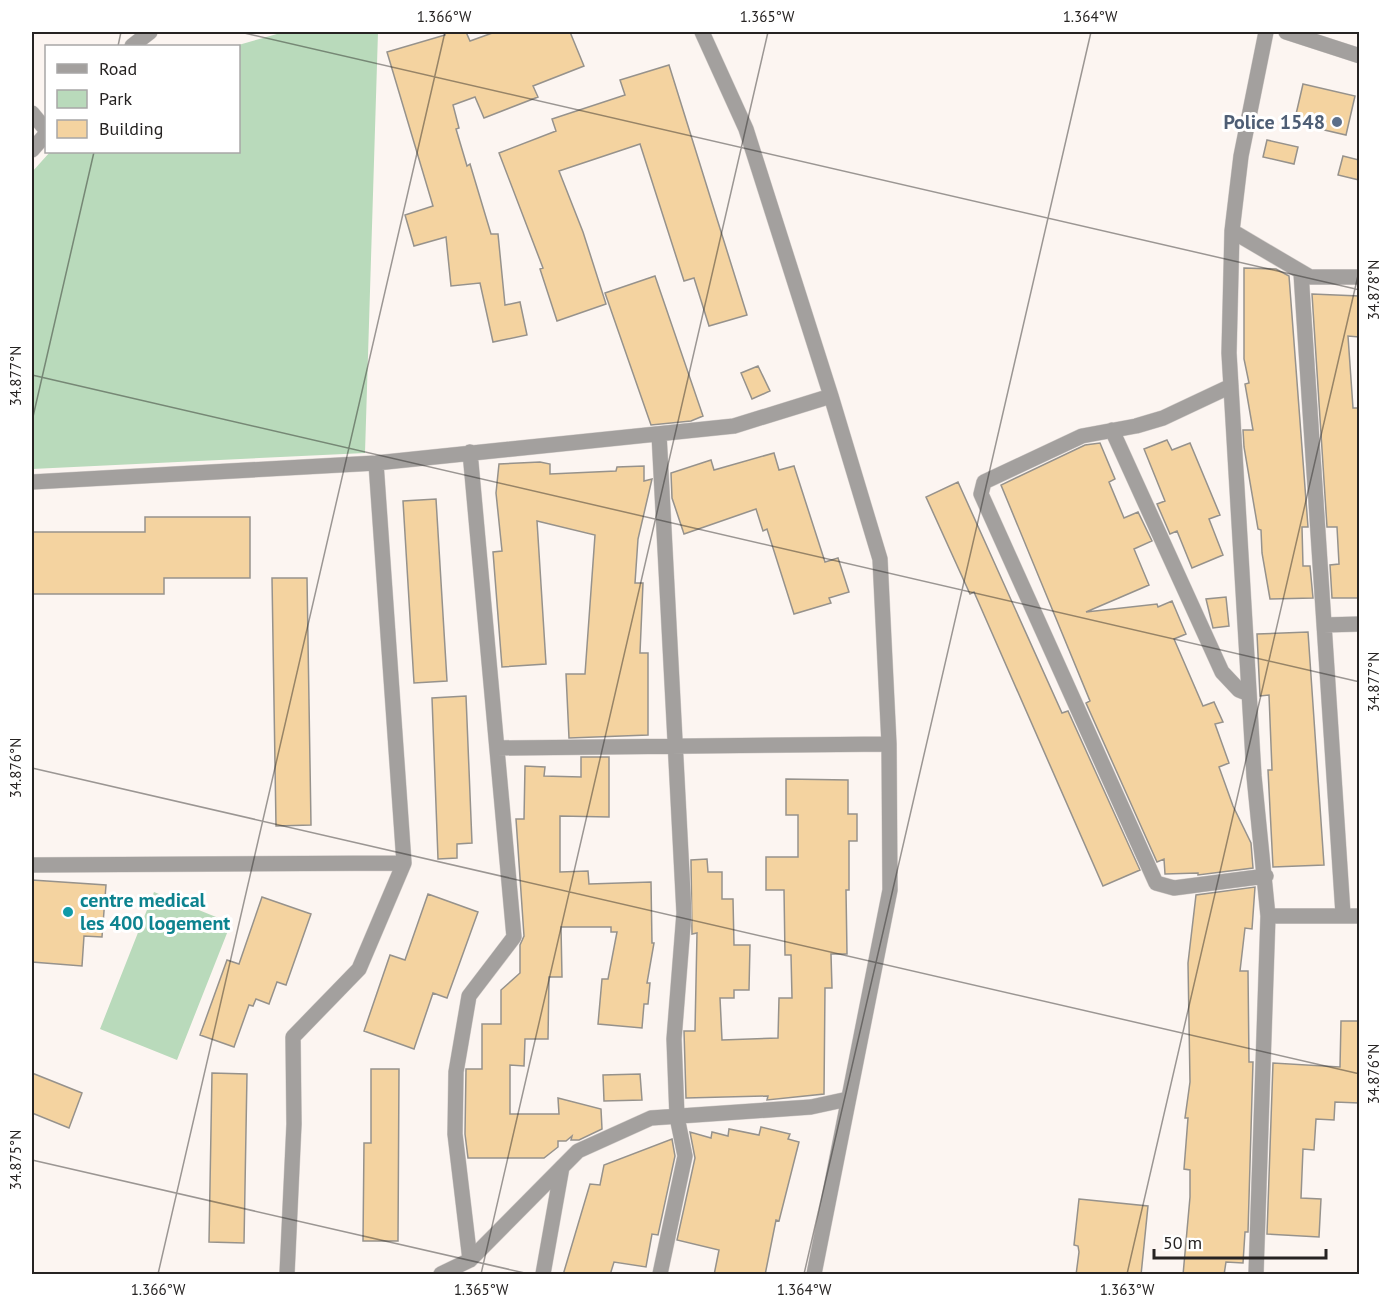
<svg xmlns="http://www.w3.org/2000/svg" width="1391" height="1306" viewBox="0 0 1391 1306" font-family="'PT Sans',sans-serif">
	<rect width="100%" height="100%" fill="#fcf5f1"/>
	<!-- green -->
	<path fill="#b9dabb" d="M284,32h94l-13,421 -333,16v-297l18,-20h188v-106h-3z
		M154,892l77,31 -54,137 -77,-31z"/>
	<!-- building -->
	<path fill="#f4d3a0" stroke="#96928c" stroke-width="1.5" d="M444,32h22l4,9 25,-9h75l14,34 -51,20 5,11 -54,21 -9,-21 -22,8 6,23 -3,1 11,37 3,-2 21,70h7l7,71 15,-3 7,33 -34,7 -13,-59 -29,3 -5,-49 -32,9 -9,-31 28,-9 -46,-154 58,-17z
		M669,65l78,250 -38,11 -15,-48 -10,3 -44,-137 -81,27 24,61 23,72 -49,17 -17,-52 3,-1 -44,-115 57,-22 -4,-12 73,-24 -5,-15z
		M1303,84l52,12 -9,39 -52,-12z
		M1267,140l31,7 -4,17 -31,-7z
		M1343,156l16,4v20l-21,-5z
		M1244,268l32,1 13,7 19,251h-6l1,39h7l3,32 -43,1 -8,-46 -1,-23 -3,-1 -14,-82 -1,-17h10l-8,-46 4,-1 -5,-24z
		M655,276l48,140 -12,5 -40,4 -46,-132z
		M1312,294l47,2v41l-11,-1 5,72h6v190h-27l-2,-33 9,-1 -2,-37h-10z
		M758,366l12,25 -18,8 -11,-26z
		M1167,440l5,10 18,-7 30,72 -11,4 14,36 -31,13 -15,-37 -7,3 -13,-30 8,-3 -21,-52z
		M1100,443l15,36 -6,3 15,36 14,-6 14,29 -18,8 15,36 -63,27 71,-8 1,3 14,-6 14,33 -12,5 29,67 11,-4 9,20 -8,2 14,39 -10,4 14,39 18,37 2,25 -55,7v-2l-33,1 -1,-15 -7,3 -71,-159 4,-2 -89,-216 84,-40z
		M774,453l5,17 15,-4 31,96 13,-4 11,34 -20,6 2,5 -37,11 -27,-85 -4,2 -7,-22 -72,25 -12,-36 -1,-25 40,-13 3,10z
		M540,462l10,2v10l66,-3 1,-4 27,-1v15l8,-2 -14,60 -3,44h8l-3,70h8v82l-79,3 -3,-64h19l10,-139 -58,-14 9,143 -44,3 -9,-115 9,-1 -6,-58 3,-29z
		M958,482l104,231 6,-2 72,159 -37,16 -129,-294 -4,2 -44,-97z
		M436,499l11,182 -33,2 -11,-182z
		M145,517h105v61h-86v16h-132v-62h113z
		M272,578h35l4,247 -35,1z
		M1226,597l3,29 -16,2 -7,-29z
		M1308,632l16,233 -51,2 -5,-97h4l-3,-75 -9,1 -3,-62z
		M466,696l6,147 -15,1v14l-19,1 -6,-161z
		M581,757h28v60l-49,-1v56l28,-1 1,13 62,-2 1,61h2l-7,40h3l-2,21h-4l-2,24 -44,-4 4,-45h6l9,-47h-6v-5h-50l1,50h-13l-1,62h-23l-1,27 -14,-1v49h49l-1,-16 43,11 1,20 -23,11h-8l1,-4 -6,5h-8v6l-14,11h-76l-3,-24 1,-65h16v-45h19v-34l19,-17v-28l4,-9 -8,-117h8l1,-53 20,1 -1,9 37,1z
		M786,779l62,1v34h9v27h-8v49h-3l1,64h-16l1,34h-7l-1,106 -57,6 1,-4 -82,2 -2,-67h11l2,-98 -5,1 -1,-74 16,-1 1,13h14v27h11l1,46h16l-1,45h-15v8h-14l2,42 56,-2 1,-40h13l-1,-43h-6l-1,-65h-18v-33h32v-42h-12z
		M32,880l74,5 -4,52 -18,-1 -2,30 -50,-4z
		M1255,887l-3,42 -7,-1 -5,43h8l1,91h4l-5,170h-3l-2,31 -17,-1 -2,13h-41l7,-78v-27l-6,-1 4,-51h-3l5,-36 -2,-119 8,-68z
		M428,894l50,18 -31,86 -14,-5 -19,56 -50,-18 26,-76 15,5z
		M262,897l49,17 -25,71 -9,-3 -8,22 -13,-5 -3,7 -4,-1 -15,42 -34,-12 27,-75 12,4z
		M1341,1021h18v82l-24,-1 -1,18 -18,-1 -2,31 -11,-1 -2,49 20,1 -2,38 -52,-3 6,-171 67,4z
		M371,1069h28l-1,172h-35l1,-98h7z
		M32,1073l50,20 -13,35 -37,-15z
		M212,1073l35,1 -3,169 -35,-1z
		M640,1074l2,26 -38,1 -1,-26z
		M761,1127l29,7 -2,5 11,3 -20,79 -3,-1 -11,55h-51l5,-25 -42,-10 18,-82 -5,-26 21,6 1,-6 16,4 1,-7 30,6z
		M672,1139l3,17 -17,79 -6,-1 -6,33 -32,-5 -4,13h-47l27,-91 10,1 4,-20z
		M1079,1199l69,7 -7,69h-65l3,-23 -1,-6 -4,-1z"/>
	<g fill="none" stroke-linecap="round" stroke-linejoin="round">
		<!-- street casing -->
		<g stroke="#d5cfcc" stroke-width="16">
			<path id="street" d="M702,32l44,97 85,267 49,163 9,185 1,146 -76,384
				M1286,32l74,24
				M132,46l18,-14
				M32,113l14,17
				M32,150l14,-16
				M1232,231l78,46h50
				M1301,273l42,641
				M1231,386l-68,32 -27,8 -54,10 -98,46 -3,12 175,389 18,5 92,-12
				M1112,430l110,242 17,18 10,4
				M659,434l25,479 -10,126 3,78 8,39 -25,118
				M470,452l44,485 -45,59 -13,76 -1,62 15,126
				M32,482l344,-19 358,-37 97,-30
				M1324,625l36,-1
				M497,748l392,-4
				M32,865l372,-2
				M1268,916h92
				M287,1274l7,-150 -1,-87 66,-68 45,-106 -28,-400
				M441,1274l29,-14 108,-109 73,-33 160,-11 37,-8
				M543,1274l19,-107
				M1256,1274l12,-358 -14,-140 -25,-423 3,-122 9,-75 25,-124"/>
		</g>
		<!-- street -->
		<use href="#street" stroke="#a3a09e" stroke-width="15"/>
	</g>
	<!-- ticks -->
	<path fill="none" stroke="#262322" stroke-width="1.5" stroke-opacity="0.45" d="M240,32l1120,258M118,46l3,-14M32,375l1328,307M32,421l62,-269M32,768l1328,306M32,1160l497,114M158,1274l287,-1242M481,1274l287,-1242M804,1274l287,-1242M1127,1274l233,-1007"/>
	<!-- markers -->
	<circle fill="#5c6f8a" stroke="#fff" stroke-width="2" cx="1337" cy="122" r="6"/>
	<circle fill="#0f9aa8" stroke="#fff" stroke-width="2" cx="68" cy="912" r="6"/>
	<g text-anchor="middle" stroke-width="6" stroke-linejoin="round" paint-order="stroke">
		<!-- service labels -->
		<g font-size="20" font-weight="bold" fill="#4e5e75" stroke="#fff" text-anchor="end">
			<text x="1325" y="129">Police 1548</text>
		</g>
		<!-- culture labels -->
		<g font-size="20" font-weight="bold" fill="#0d838f" stroke="#fff" text-anchor="start">
			<text x="80" y="907">centre medical<tspan x="80" dy="23">les 400 logement</tspan></text>
		</g>
	</g>
	<!-- border -->
	<rect width="1391" height="1306" fill="none" stroke="#ffffff" stroke-width="66"/>
	<!-- legend -->
	<rect x="45" y="45" width="195" height="108" fill="#ffffff" stroke="#a8a7a7" stroke-width="1.5"/>
	<rect x="57" y="64" width="30" height="9" fill="#a3a09e" stroke="#a8a7a7" stroke-width="1.5"/>
	<text x="99" y="75" font-size="18" fill="#262322">Road</text>
	<rect x="57" y="90" width="30" height="18" fill="#b9dabb" stroke="#a8a7a7" stroke-width="1.5"/>
	<text x="99" y="105" font-size="18" fill="#262322">Park</text>
	<rect x="57" y="120" width="30" height="18" fill="#f4d3a0" stroke="#a8a7a7" stroke-width="1.5"/>
	<text x="99" y="135" font-size="18" fill="#262322">Building</text>
	<!-- scale -->
	<path d="M1154 1249v9h172v-9" fill="none" stroke="#262322" stroke-width="3"/>
	<text x="1163" y="1249" font-size="18" fill="#262322" stroke="#ffffff" stroke-width="4.5" paint-order="stroke">50 m</text>
	<rect x="33" y="33" width="1325" height="1240" fill="none" stroke="#262322" stroke-width="2"/>
	<g font-size="15" text-anchor="middle" fill="#262322">
		<text x="444" y="22">1.366°W</text>
		<text x="767" y="22">1.365°W</text>
		<text x="1090" y="22">1.364°W</text>
		<text transform="translate(1374 290) rotate(-90)" y="5">34.878°N</text>
		<text transform="translate(16 376) rotate(-90)" y="5">34.877°N</text>
		<text transform="translate(1374 682) rotate(-90)" y="5">34.877°N</text>
		<text transform="translate(16 768) rotate(-90)" y="5">34.876°N</text>
		<text transform="translate(1374 1074) rotate(-90)" y="5">34.876°N</text>
		<text transform="translate(16 1160) rotate(-90)" y="5">34.875°N</text>
		<text x="158" y="1295">1.366°W</text>
		<text x="481" y="1295">1.365°W</text>
		<text x="804" y="1295">1.364°W</text>
		<text x="1127" y="1295">1.363°W</text>
	</g>
</svg>
